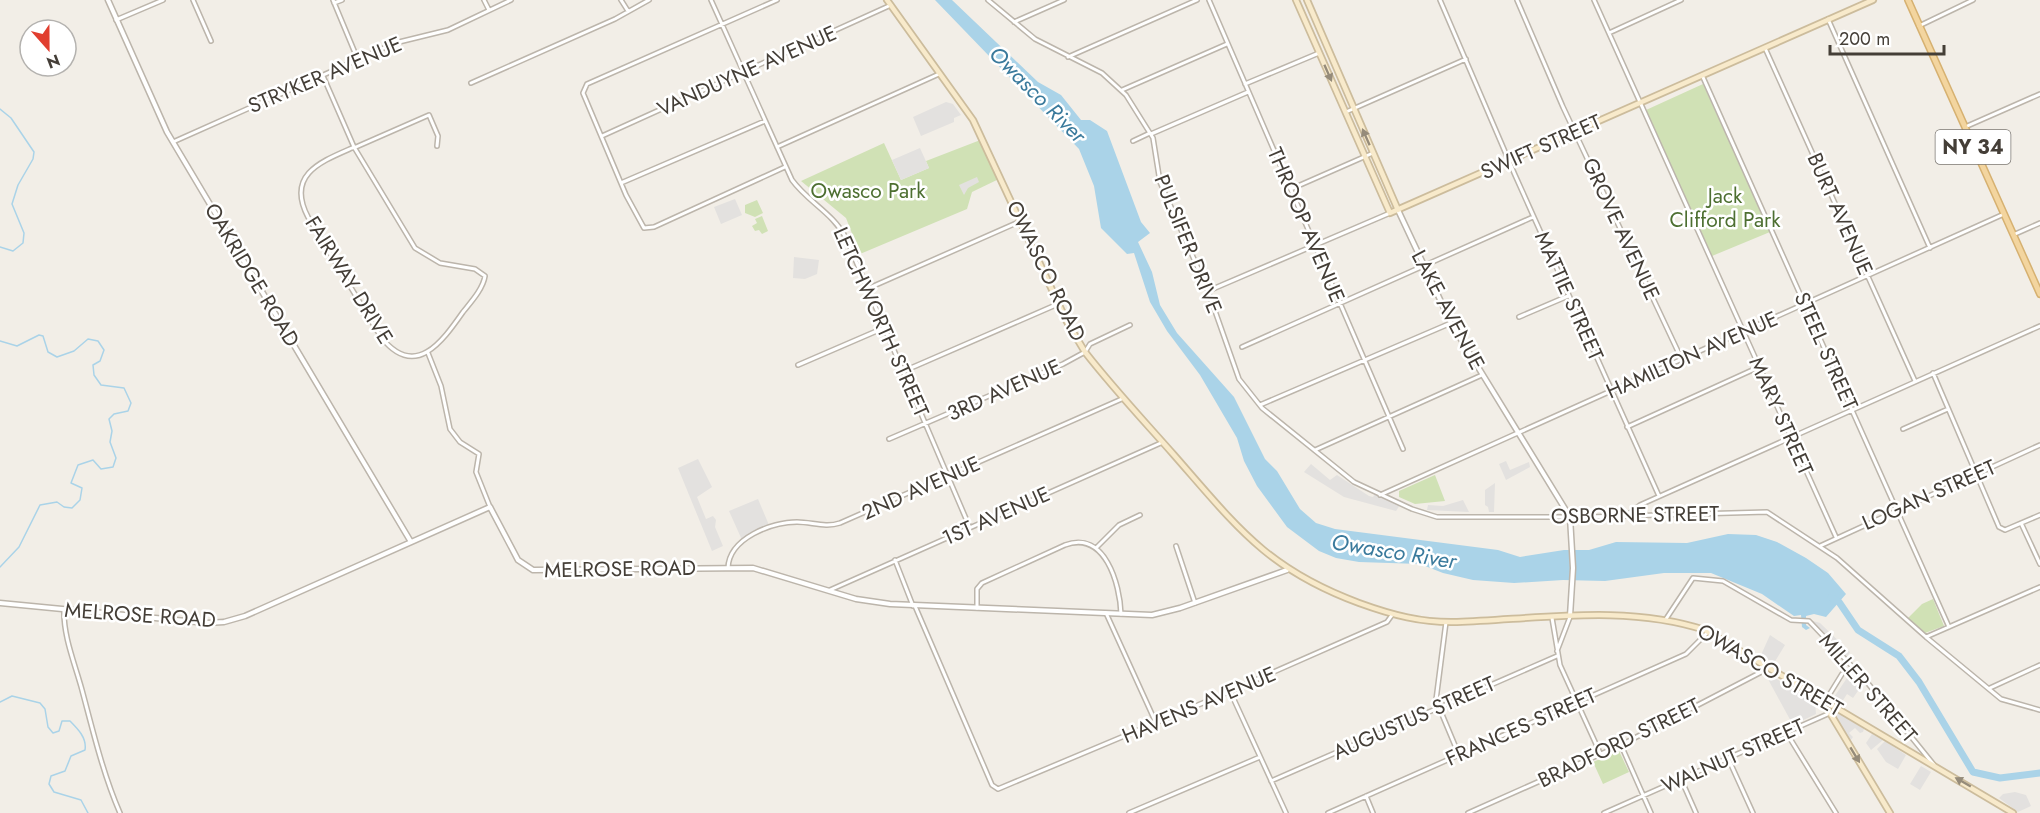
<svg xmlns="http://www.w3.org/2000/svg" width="2040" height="813" viewBox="0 0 2040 813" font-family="Jost,sans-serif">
	<rect width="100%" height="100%" fill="#f2eee7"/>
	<!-- green -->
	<path fill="#d0e1b5" d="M1703,84l67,148 -58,24 -66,-146z
		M983,139l18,39 -29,14 -5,17 -107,45 -14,-36 -45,-37 83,-38 17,37 28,-12 -3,-7z
		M757,200l6,13 -8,4 -10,-4v-8z
		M762,216l6,15 -6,3 -3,-4 -4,1 -3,-5 5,-3 -2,-4z
		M1435,475l10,26 -30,3 -16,-7v-6z
		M1933,599l11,27 -19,7 -17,-15 14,-14z
		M1619,751l10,21 -26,12 -10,-22z"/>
	<!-- parking -->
	<path fill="#e3e1df" d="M946,102l7,2 8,11 -7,3v4l-33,14 -8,-19z
		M920,148l9,20 -28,12 -9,-20z
		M977,177l2,5 -11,6 -4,7 -5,-10z
		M735,199l7,16 -21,9 -7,-17z
		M794,257l25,3 -2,14 -12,5 -12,-1z
		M698,459l14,28 -15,10 9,22 7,-3 3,4 -1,7 8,19 -11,5 -34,-83z
		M1506,461l4,9 19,-8 1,5 -24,13 -7,-16z
		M1311,464l19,16 7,-5 32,21 4,1 2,-3 25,11 -4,6 -52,-14 -40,-25z
		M1495,483l-1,29h-5l-1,-5 -3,-2v-15z
		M758,499l11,26 -27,15 -13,-29z
		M1463,500l6,12 -42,-2 1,-5 15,1z
		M1813,621l7,2 30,29 -4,6 1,6 -36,-38z
		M1770,635l15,10 -11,18 -13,-8z
		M1768,674l44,26 3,3 1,11 -23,11 -24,-44z
		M1847,678l13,10 -7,10 -6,-4 -7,11 -8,-5z
		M1839,713l25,16 -1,3 -3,1 -5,-5 -6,5 4,4 -3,4 -15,-24z
		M1872,734l11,6 -12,10 -5,-7z
		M1885,741l21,14 -8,14 -12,-7 -9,-13z
		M1921,766l10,6 -11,18 -10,-6z
		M2015,792l11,3 5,11 -13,6 -19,-14 4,-4z"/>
	<!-- water -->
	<path fill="#aad3e8" d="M935,0h17l86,82 23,13 20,25h9l17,11 34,91 9,11 -12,9 14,30 8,33 17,28 57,64 31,62 12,12 23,38 16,14 19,6 163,21 22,7 44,-7h25l27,-8 71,1 41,-9 28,1 21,7 29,16 22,15 18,21 -20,23 -12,-3 -8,2v9l4,3 -4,2 -4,-3 -1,-12 -7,1 -32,-22 -51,-21h-47l-59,8 -42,-1 -49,3 -41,-3 -30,-7 -23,-9 -61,-2 -23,-4 -17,-7 -32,-24 -30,-41 -13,-25 -7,-23 -37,-63 -33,-44 -17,-29 -16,-49 -7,1 -26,-26 -7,-42 -15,-37z"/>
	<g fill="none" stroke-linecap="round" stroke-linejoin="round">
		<!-- stream -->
		<path stroke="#aad3e8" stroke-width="1.5" d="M0,109l11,9 23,34 -1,7 -15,26 -6,19 12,29 -1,10 -10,8 -13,-4
			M0,341l17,5 22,-11 4,1 5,16 9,5 17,-6 14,-12 10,2 6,9 -4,11 -7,4 1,10 7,10 23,3 7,15 -3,8 -14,3 -5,5 3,12 -2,11 6,16 -3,9 -12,2 -8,-9 -15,5 -7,18 11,5 -2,12 -8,8 -8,-1 -7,-5 -17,3 -21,42 -19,20
			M0,702l12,-6 28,7 5,6 3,18 5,6 6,-2 3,-10h8c8,8 17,17 15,29l-14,6 -6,15 -14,5 -2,8 5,8 27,8 7,13"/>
		<!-- river -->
		<path stroke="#aad3e8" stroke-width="7" d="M1831,597l8,5 19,28 41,26 20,26 54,90 27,6 40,-5"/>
		<!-- minor casing -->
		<g stroke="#bcb5ab" stroke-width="6">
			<path id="minor" d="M193,0l18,41
				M333,0l25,60
				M484,0l5,10
				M621,0l7,11
				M711,0l81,180c16,22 41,33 54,58l124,290
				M777,0l-190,84 -4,9 43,102 18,33 10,-1 131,-60
				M988,0l47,39 67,34 24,22 27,43 7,44 48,109 31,88 23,29 92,74 58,27 25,8h150l180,-5 70,46 89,79 75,62 39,11
				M1209,0l194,449
				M1440,0l75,175 144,321
				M1517,0l46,107 119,253
				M1594,0l242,537
				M334,3l8,-3
				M1828,19l102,229
				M116,20l47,-20
				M1014,22l50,-22
				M1919,26l54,-26
				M1609,33l72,-33
				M1765,48l150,333
				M1068,57l129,-57
				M1702,75l247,552
				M323,76l31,71 61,101 25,15 35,6 10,7c-2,13 -14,26 -22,36 -21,30 -48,68 -82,25l-73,-120c-22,-42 12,-55 44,-69l4,-1 73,-32 9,21 -1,10
				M471,83l144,-64 34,-19
				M1245,84l74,-31
				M1122,90l105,-46
				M1346,112l120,-53
				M1965,127l75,-33
				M1151,134l97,-42
				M602,136l289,-131
				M1133,141l17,-8
				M173,142l222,-99 53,-13 63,-30
				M777,147l162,-73
				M621,183l144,-62
				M1291,189l82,-36
				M2013,235l27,-12
				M869,288l152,-67
				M1208,291l182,-78
				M1519,317l49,-21
				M1242,347l291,-130
				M428,353l13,33 9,43 10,13 19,12 -3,18 14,35
				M798,365l88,-38
				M904,371l154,-67
				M1933,373l66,154 6,3 35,-15
				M1260,405l191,-82
				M1627,427l132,-60
				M1903,429l45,-20
				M889,439l174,-75 22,-12 5,-8 40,-19
				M1315,450l167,-75
				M1380,495l624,-281
				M1626,516l14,-11 400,-179
				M2021,523l19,41
				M1176,546l19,57
				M1820,546l220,-101
				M1096,548l23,-23 21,-10
				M895,560l18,46
				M728,568c1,-30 44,-46 69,-46 15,0 28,6 43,1l284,-125
				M830,590l333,-148
				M915,606l77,179 6,4 212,-89 177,-78 5,-7
				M977,608v-19l5,-6 83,-38c40,-15 55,39 56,69
				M64,609c-1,27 11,55 18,81 11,41 21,84 38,123
				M1106,613l50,110
				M1552,618l8,47 41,90
				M1666,619l27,-41 30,3 68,39 18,1 57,60 68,84
				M1446,622l-10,78 23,55
				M1926,637l114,-50
				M1557,651l13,-34
				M1990,688l50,-23
				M1230,691l56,122
				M1826,700l16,-26
				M1786,732l50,81
				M1621,745l30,68
				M1728,758l25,55
				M1681,779l15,34
				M1271,781l286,-125
				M1366,796l7,17
				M1129,813l131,-56
				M1328,813l358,-159 22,-22
				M1468,813l153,-68 148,-77
				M1604,813l226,-100"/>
		</g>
		<!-- tertiary casing -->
		<g stroke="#bcb5ab" stroke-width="7">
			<path id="tertiary" d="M108,0l59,132 244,410
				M1398,210l53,113 119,194 3,51 -3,48
				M0,603l207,20 17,-1 21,-6 245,-109 28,53 15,10 220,-2 103,31 34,5 262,11 28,-7 107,-38"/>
		</g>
		<!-- secondary casing -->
		<g stroke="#ccbc9c" stroke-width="8">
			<path id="secondary" d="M887,0l86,120 94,202 18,30c28,36 59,69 89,103 63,72 93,114 185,148 33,12 63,20 98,19 82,-3 169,-18 248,8l308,183
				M1296,0l94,213 483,-213
				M1307,0l91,210
				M1817,699l13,14 60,100"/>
		</g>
		<!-- primary casing -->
		<g stroke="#d6b171" stroke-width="8">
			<path id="primary" d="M1908,0l132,294"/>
		</g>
		<!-- minor -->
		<use href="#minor" stroke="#fff" stroke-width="3"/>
		<!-- tertiary -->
		<use href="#tertiary" stroke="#fff" stroke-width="4"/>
		<!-- secondary -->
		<use href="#secondary" stroke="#f8eacb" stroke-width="4.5"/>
		<!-- primary -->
		<use href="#primary" stroke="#f3d59f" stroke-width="5"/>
	</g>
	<!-- one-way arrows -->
	<defs><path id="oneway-solid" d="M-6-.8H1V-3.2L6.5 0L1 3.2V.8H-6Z" transform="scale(1.5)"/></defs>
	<g fill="#958b7a">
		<use href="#oneway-solid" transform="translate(1328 73) rotate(66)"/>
		<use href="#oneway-solid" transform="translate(1366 137) rotate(-114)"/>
		<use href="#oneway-solid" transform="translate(1855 755) rotate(59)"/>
		<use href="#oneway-solid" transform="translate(1963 782) rotate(-150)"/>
	</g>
	<g text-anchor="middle" stroke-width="5" stroke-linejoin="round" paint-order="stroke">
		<!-- shield labels -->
		<rect fill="#fff" stroke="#7c7873" stroke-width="1.5" x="1935.5" y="130" width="75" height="34" rx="4.5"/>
		<g font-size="20" font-weight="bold" fill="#443e37">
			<text x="1973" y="154">NY 34</text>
		</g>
		<!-- street labels -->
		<g font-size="21" fill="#443e37" stroke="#fff">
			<text transform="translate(747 71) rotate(-24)" y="7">VANDUYNE AVENUE</text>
			<text transform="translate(325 75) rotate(-23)" y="7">STRYKER AVENUE</text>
			<text transform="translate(1541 147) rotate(-24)" y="7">SWIFT STREET</text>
			<text transform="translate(1840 214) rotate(66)" y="7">BURT AVENUE</text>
			<text transform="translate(1306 225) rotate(67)" y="7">THROOP AVENUE</text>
			<text transform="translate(1621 229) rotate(65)" y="7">GROVE AVENUE</text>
			<text transform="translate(1188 244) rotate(68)" y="7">PULSIFER DRIVE</text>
			<text transform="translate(1046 271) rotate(64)" y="7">OWASCO ROAD</text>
			<text transform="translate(252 275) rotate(59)" y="7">OAKRIDGE ROAD</text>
			<text transform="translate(349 280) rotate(58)" y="7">FAIRWAY DRIVE</text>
			<text transform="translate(1569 296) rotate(66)" y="7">MATTIE STREET</text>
			<text transform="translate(1448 310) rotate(62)" y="7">LAKE AVENUE</text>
			<text transform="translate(881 322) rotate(66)" y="7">LETCHWORTH STREET</text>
			<text transform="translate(1826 351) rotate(66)" y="7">STEEL STREET</text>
			<text transform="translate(1692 355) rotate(-24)" y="7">HAMILTON AVENUE</text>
			<text transform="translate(1004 390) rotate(-24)" y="7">3RD AVENUE</text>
			<text transform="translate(1781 416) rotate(66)" y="7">MARY STREET</text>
			<text transform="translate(921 488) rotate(-24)" y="7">2ND AVENUE</text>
			<text transform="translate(1929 495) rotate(-24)" y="7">LOGAN STREET</text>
			<text transform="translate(1635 515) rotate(-1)" y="7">OSBORNE STREET</text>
			<text transform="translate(996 516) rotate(-24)" y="7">1ST AVENUE</text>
			<text transform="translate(620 569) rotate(-1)" y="7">MELROSE ROAD</text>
			<text transform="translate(140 615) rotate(4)" y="7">MELROSE ROAD</text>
			<text transform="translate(1770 670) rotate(30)" y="7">OWASCO STREET</text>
			<text transform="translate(1868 688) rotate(49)" y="7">MILLER STREET</text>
			<text transform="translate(1199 705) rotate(-23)" y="7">HAVENS AVENUE</text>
			<text transform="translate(1414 718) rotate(-24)" y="7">AUGUSTUS STREET</text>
			<text transform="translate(1521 727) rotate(-24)" y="7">FRANCES STREET</text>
			<text transform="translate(1619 743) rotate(-26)" y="7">BRADFORD STREET</text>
			<text transform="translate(1733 756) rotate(-24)" y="7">WALNUT STREET</text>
		</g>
		<!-- park labels -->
		<g font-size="21" fill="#4d6f31" stroke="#fff">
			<text x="868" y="198">Owasco Park</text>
			<text x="1725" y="203">Jack<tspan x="1725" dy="24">Clifford Park</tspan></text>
		</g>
		<!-- water labels -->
		<g font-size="22" font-style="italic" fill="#3a7a9c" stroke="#fff">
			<text transform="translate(1038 94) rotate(45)" y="8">Owasco River</text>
			<text transform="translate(1394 551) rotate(9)" y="8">Owasco River</text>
		</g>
	</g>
	<!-- north arrow -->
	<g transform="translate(48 48) rotate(159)"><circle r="28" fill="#ffffff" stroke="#b4b2af" stroke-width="1.5"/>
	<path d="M0-4.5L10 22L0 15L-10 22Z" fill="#e13e2f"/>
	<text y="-9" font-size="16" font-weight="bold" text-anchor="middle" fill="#443e37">N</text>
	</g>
	<!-- scale -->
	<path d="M1830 45v9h114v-9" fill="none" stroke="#443e37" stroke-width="3"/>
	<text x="1839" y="45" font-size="18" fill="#443e37" stroke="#ffffff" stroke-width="4.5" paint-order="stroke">200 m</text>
</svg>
